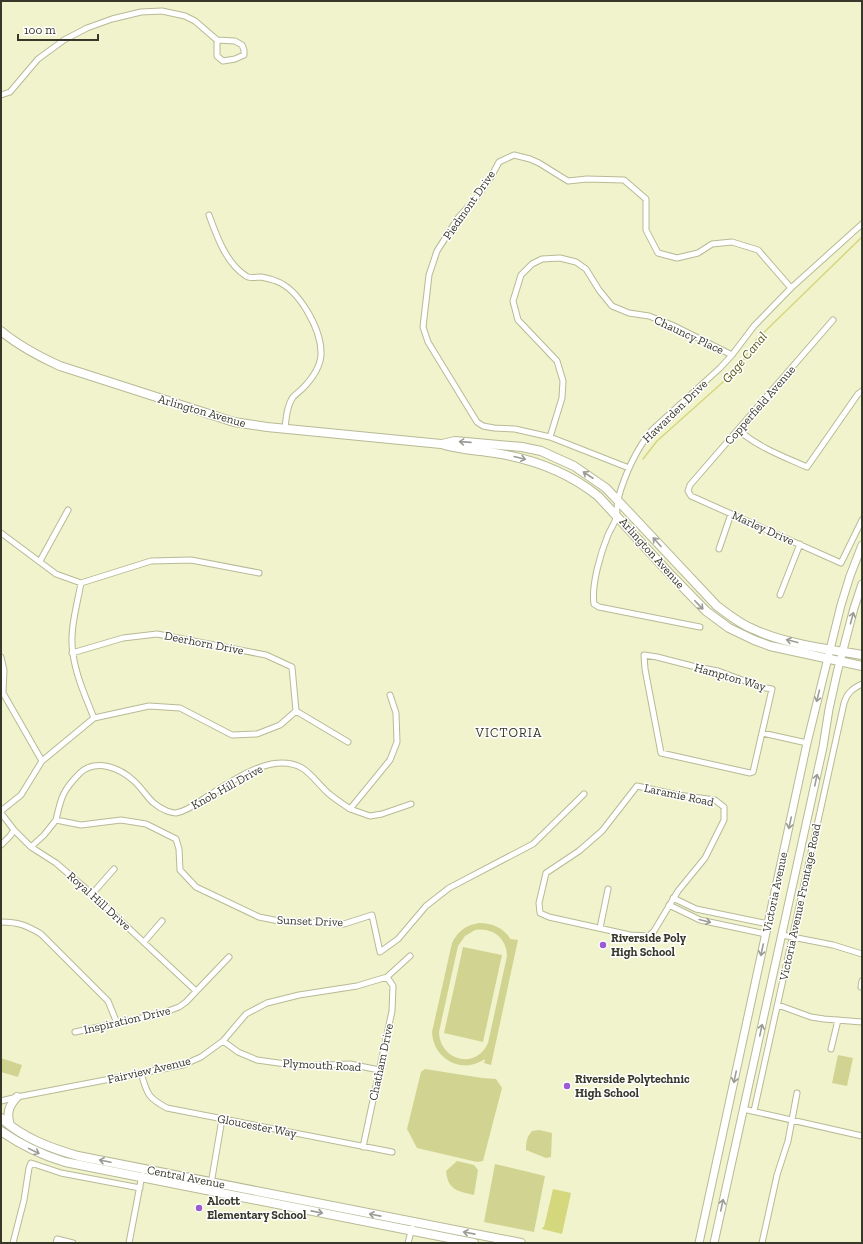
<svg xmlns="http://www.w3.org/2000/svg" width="863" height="1244" viewBox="0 0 863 1244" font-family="'Zilla Slab',serif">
	<rect width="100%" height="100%" fill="#f1f3cd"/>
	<!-- green -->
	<path fill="#d1d491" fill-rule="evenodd" d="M479,923c14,0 25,5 32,17v-1l7,1 -27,125 -7,-2 1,-4c-23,16 -52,0 -53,-27l20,-89c6,-12 14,-18 27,-20zM475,930c18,-3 32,9 32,26l-19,87c-12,27 -48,18 -49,-11l19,-86 7,-10z
		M463,947l39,8 -19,87 -39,-9z
		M838,1055l15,3 -6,28 -15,-3z
		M1,1058l21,7 -4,12 -17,-5z
		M425,1069l57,9 14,1 6,9 -19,73 -6,1 -60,-14 -10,-19 14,-57z
		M539,1130l13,3 -1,24 -5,1 -20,-8c0,-9 1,-13 6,-19z
		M457,1161l17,4 4,5 -4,25c-17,-4 -26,-5 -28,-24z
		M495,1164l50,12 -11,56 -50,-10z"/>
	<!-- water -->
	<path fill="#d5d77c" d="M553,1189l18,4 -9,41 -20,-5 1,-2h1z"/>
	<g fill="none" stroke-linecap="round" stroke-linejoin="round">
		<!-- stream -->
		<path stroke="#d5d77c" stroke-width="1.5" d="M643,459l14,-18 75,-67 9,-10 14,-23 107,-104"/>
		<!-- street casing -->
		<g stroke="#b8ba95" stroke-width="7">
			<path id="street" d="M1,95l9,-3 28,-33 26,-19 23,-12 25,-9 29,-7 21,-1 23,5 10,5 22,19 18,1 7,4 2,5v5l-9,4 -12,2 -6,-5v-16
				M209,215c8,22 17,48 37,61 4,3 10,1 15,1 5,1 10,2 15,4 23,8 46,49 45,74 -1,13 -10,25 -19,34 -2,2 -6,5 -9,8 -6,9 -7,21 -8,32
				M833,320l-143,165 -2,6 3,5 150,67 21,-43
				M738,430c22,18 44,26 69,37l51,-73 4,-3
				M550,437l12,-39 1,-17 -6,-20 -39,-41 -5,-19 8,-26 11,-11 10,-5 18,-1 16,4 10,7 13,21 13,16 17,7 20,3 23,9 60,30
				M629,468l-79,-31 -35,-8 -21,-1 -11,-2 -6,-4 -49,-80 -5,-15 6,-52 8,-24 21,-33 19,-21 14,-20 8,-15 15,-7 16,4 9,4 29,18 19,-2 37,1 22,19v31l12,23 19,5 21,-5 14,-9 20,-2 26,8 33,38
				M1,533l55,41 25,9 70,-22 40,-1 68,13
				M719,549l12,-35
				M40,561l28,-51
				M81,583c-4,23 -12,48 -8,71 3,22 13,44 21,64
				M780,595l20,-51
				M700,627l-101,-20 -5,-3c-3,-19 7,-52 14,-69 2,-5 5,-9 7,-14 2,-7 2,-15 3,-22 7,-25 17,-48 34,-69l68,-62 12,-13 22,-29 37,-38 71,-64
				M72,653l51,-15 34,-4 109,21 26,12 4,44
				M644,655l13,2 35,9 26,5 43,16 11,2 -19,83 -3,1 -89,-20 -16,-84z
				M1,657l3,13 -1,23 39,68
				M762,733l45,10
				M637,786l41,9 37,5 9,7v13l-19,38 -27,33 -24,40 -5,5 -19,-1 -81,-18 -9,-4 -1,-10 7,-30 33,-22 23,-20z
				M350,809l20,7 12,-2 29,-10
				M1,811l20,-16 21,-34 52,-43 55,-12 31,2 52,27 25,-1 23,-9 16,-14 52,31
				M1,813l13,17 17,17 25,16 36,31 104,97
				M56,820c5,-23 7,-30 24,-47 16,-15 40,-5 54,8 13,12 15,23 33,30 3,1 6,2 9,2 11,-2 20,-9 29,-15 26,-16 66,-47 97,-30 9,5 18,18 26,25 7,6 15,11 22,16l40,-49 7,-18 -1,-29 -6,-18
				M1,845l9,-9 4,-6
				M31,847l13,-12 12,-15 25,5 40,-5 25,4 30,15 3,10 1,21 16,17 63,30 20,4 65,3 28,-9 8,37 18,-13 28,-33 23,-18 84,-44 51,-50
				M92,894l22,-25
				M673,898l23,11 72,15
				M669,905l31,15 66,14
				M1,922c17,0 25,3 40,12l67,67 9,22
				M600,928l8,-39
				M782,935l51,10 29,9
				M144,942l18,-21
				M861,987l1,-6
				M778,1005l33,12 13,2 38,3
				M75,1032l85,-18 19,-7 7,-5 43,-45
				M223,1041l15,11 19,8 43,6 50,-2 29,6
				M831,1049l7,-29
				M141,1073c6,21 7,25 26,35l225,44
				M1,1101l16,-4 166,-32 18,-8 22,-16 23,-27 21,-11 32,-8 58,-9 30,-9 23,-21
				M743,1109l119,27
				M754,1111l90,-408c3,-10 8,-14 18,-19
				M363,1147l29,-136 1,-25 -6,-9
				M211,1184l11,-65
				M13,1243l11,-43 5,-32 2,-5 30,10 79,15
				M56,1243l1,-4 16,4
				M129,1243l13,-68
				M408,1243l4,-15
				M762,1243l15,-68 11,-34 9,-48"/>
		</g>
		<!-- secondary casing -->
		<g stroke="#b8ba95" stroke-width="9">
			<path id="secondary" d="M699,1243l108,-500 34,-138 9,-29 12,-31
				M714,1243l109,-496 6,-38 8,-36 17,-65 8,-24"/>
		</g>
		<!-- primary casing -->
		<g stroke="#b8ba95" stroke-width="10">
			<path id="primary" d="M1,331c18,15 37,25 59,35l174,56 33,5 174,17c19,6 35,6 54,9 39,6 73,19 103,43l71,77 37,38 23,17 25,12 16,6 92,20
				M442,444l13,-3 67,6 19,4 33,15 32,22 111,118c11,8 23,18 36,23 32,15 74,20 109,26
				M1,1118c22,20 49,30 77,38l443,87
				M10,1125c-4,-12 -1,-20 7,-28
				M1,1131c20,14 41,24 64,31l409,81"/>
		</g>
		<!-- street -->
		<use href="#street" stroke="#fff" stroke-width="5"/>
		<!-- secondary -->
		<use href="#secondary" stroke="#fff" stroke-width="7"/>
		<!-- primary -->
		<use href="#primary" stroke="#fff" stroke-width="8"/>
	</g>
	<!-- one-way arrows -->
	<defs><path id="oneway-shaft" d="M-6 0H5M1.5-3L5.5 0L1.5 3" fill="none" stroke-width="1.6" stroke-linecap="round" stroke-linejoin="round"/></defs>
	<g stroke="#9b9c94">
		<use href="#oneway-shaft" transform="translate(465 442) rotate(-176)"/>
		<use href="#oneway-shaft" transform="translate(520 458) rotate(14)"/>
		<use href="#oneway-shaft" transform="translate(588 475) rotate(-147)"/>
		<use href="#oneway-shaft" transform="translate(657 542) rotate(-132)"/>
		<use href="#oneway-shaft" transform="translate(699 605) rotate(46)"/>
		<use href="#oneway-shaft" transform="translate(852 618) rotate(-75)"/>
		<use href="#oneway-shaft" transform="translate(792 641) rotate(-166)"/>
		<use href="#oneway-shaft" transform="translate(818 696) rotate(104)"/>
		<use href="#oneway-shaft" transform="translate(816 780) rotate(-78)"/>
		<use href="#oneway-shaft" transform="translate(790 823) rotate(102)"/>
		<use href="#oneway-shaft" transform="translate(705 921) rotate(14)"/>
		<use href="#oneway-shaft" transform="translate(762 950) rotate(102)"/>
		<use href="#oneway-shaft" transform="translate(761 1030) rotate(-78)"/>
		<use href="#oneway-shaft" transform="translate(735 1077) rotate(102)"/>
		<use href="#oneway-shaft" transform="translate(34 1151) rotate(26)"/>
		<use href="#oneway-shaft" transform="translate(105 1161) rotate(-168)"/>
		<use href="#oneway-shaft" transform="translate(722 1205) rotate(-78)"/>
		<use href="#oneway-shaft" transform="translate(317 1212) rotate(11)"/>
		<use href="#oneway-shaft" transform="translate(375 1215) rotate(-169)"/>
		<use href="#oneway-shaft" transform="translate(469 1233) rotate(-169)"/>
	</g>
	<!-- markers -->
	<g fill="#9d5bd1" stroke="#fff" stroke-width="1.5">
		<circle cx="603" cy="945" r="4"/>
		<circle cx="567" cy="1086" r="4"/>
		<circle cx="199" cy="1208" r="4"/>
	</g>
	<g text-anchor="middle" stroke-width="3" stroke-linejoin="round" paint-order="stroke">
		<!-- street labels -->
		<g font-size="12" fill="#373829" stroke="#fff">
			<text transform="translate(469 205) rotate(-55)" y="4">Piedmont Drive</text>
			<text transform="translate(689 335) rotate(25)" y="4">Chauncy Place</text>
			<text transform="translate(760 405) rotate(-49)" y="4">Copperfield Avenue</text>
			<text transform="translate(202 411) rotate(16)" y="4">Arlington Avenue</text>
			<text transform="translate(675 411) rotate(-44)" y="4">Hawarden Drive</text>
			<text transform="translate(763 528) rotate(24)" y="4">Marley Drive</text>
			<text transform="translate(652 553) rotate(48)" y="4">Arlington Avenue</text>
			<text transform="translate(204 643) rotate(11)" y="4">Deerhorn Drive</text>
			<text transform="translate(730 677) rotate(16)" y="4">Hampton Way</text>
			<text transform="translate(227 787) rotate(-29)" y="4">Knob Hill Drive</text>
			<text transform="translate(679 795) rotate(12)" y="4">Laramie Road</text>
			<text transform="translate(775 892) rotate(-78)" y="4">Victoria Avenue</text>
			<text transform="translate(99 901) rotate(42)" y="4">Royal Hill Drive</text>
			<text transform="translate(800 902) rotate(-78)" y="4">Victoria Avenue Frontage Road</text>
			<text transform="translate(310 921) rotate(2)" y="4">Sunset Drive</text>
			<text transform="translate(127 1020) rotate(-13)" y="4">Inspiration Drive</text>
			<text transform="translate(381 1062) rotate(-78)" y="4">Chatham Drive</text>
			<text transform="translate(322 1065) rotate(3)" y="4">Plymouth Road</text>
			<text transform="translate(149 1070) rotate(-13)" y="4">Fairview Avenue</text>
			<text transform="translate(257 1126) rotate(11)" y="4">Gloucester Way</text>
			<text transform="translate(186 1177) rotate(11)" y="4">Central Avenue</text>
		</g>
		<!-- poi labels -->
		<g font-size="12" font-weight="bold" fill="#373829" stroke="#fff" text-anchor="start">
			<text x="611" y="942">Riverside Poly<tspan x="611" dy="14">High School</tspan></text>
			<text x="575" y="1083">Riverside Polytechnic<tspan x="575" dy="14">High School</tspan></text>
			<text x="207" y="1205">Alcott<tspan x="207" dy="14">Elementary School</tspan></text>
		</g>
		<!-- water labels -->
		<g font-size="13" font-style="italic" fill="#595a17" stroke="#fff">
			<text transform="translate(744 357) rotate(-50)" y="5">Gage Canal</text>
		</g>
		<!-- neighbourhood labels -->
		<g font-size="13" letter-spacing="1" fill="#373829" stroke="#fff">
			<text x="509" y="737">VICTORIA</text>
		</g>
	</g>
	<!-- border -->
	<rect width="863" height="1244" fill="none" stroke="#373829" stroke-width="4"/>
	<!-- scale -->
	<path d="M18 34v6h80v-6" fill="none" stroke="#373829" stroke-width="2"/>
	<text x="24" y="34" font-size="12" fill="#373829" stroke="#ffffff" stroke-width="3" paint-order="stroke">100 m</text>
</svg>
